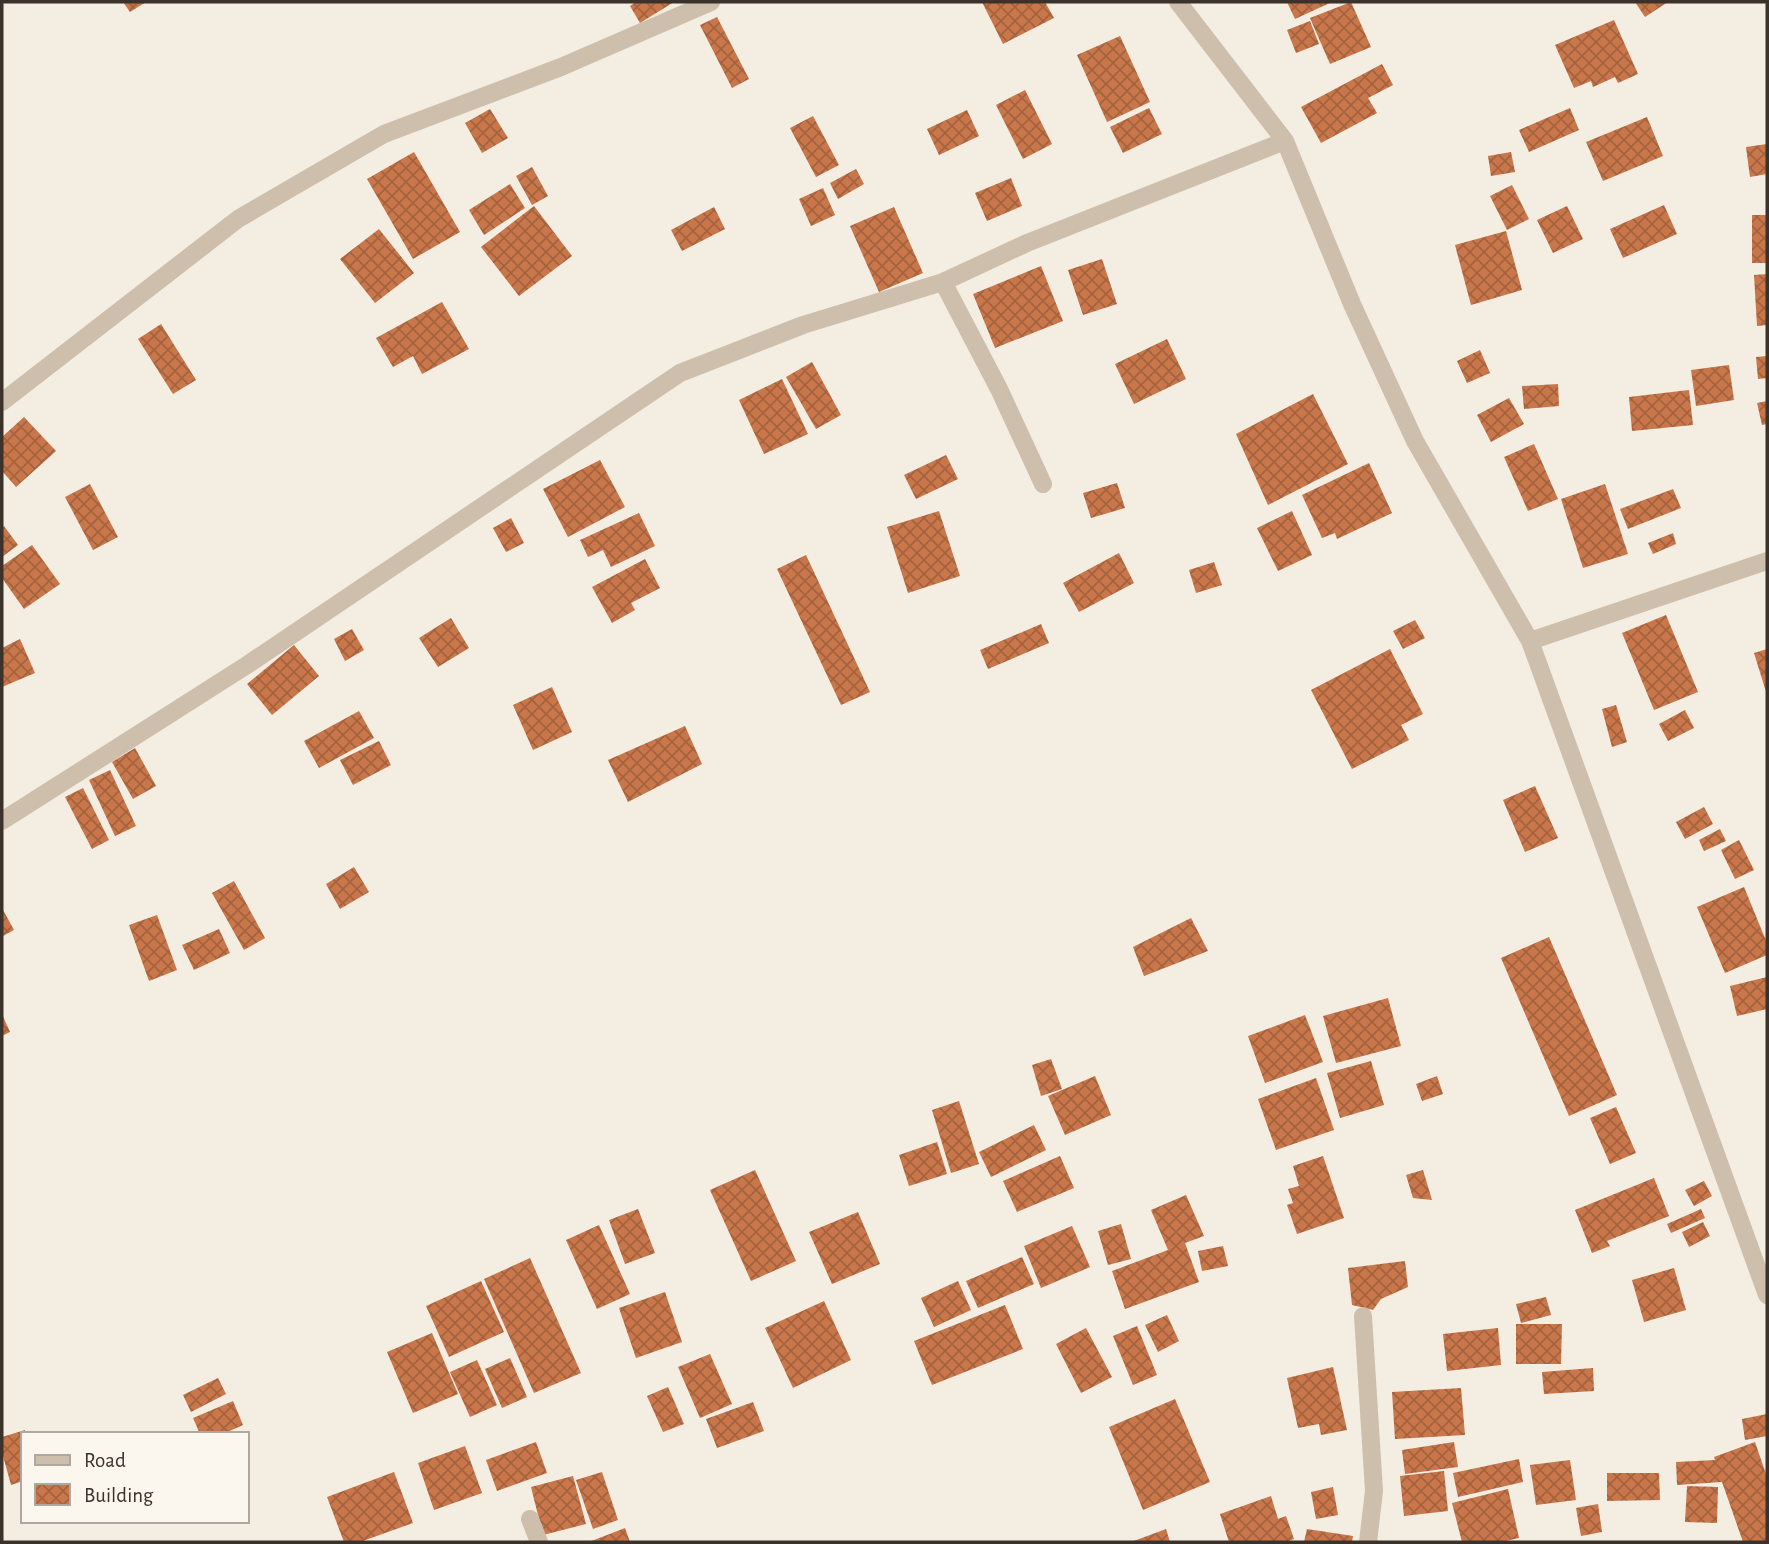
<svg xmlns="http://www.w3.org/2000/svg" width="1769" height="1544" viewBox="0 0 1769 1544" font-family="'Alegreya Sans',sans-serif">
	<defs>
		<pattern id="building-cross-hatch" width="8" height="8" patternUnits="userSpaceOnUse" patternTransform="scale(1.75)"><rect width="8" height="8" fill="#c9774a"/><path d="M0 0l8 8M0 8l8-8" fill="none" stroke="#a4623e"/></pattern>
	</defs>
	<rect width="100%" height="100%" fill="#f4ede1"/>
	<!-- building -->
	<path fill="url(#building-cross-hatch)" d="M123,2h23l-16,10z
		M636,2h38l-34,21 -10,-17z
		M982,2h63l9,16 -51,26z
		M1287,2h45l-37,17z
		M1351,2l20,45 -41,17 -20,-46z
		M1635,2h33l-23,15z
		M717,17l32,62 -17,9 -32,-63z
		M1614,20l24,54 -20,9 -3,-6 -22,10 -2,-6 -17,7 -19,-43z
		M1310,21l9,23 -23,9 -9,-23z
		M1120,36l30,66 -43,20 -30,-67z
		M1382,64l11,21 -25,13 9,15 -56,30 -20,-36z
		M1025,90l27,54 -29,15 -27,-54z
		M1149,108l13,26 -39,19 -13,-26z
		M1570,108l9,22 -50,22 -10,-22z
		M490,109l18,29 -26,15 -17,-30z
		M967,110l12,26 -40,19 -12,-26z
		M813,116l26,49 -23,12 -26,-49z
		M1647,117l16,39 -60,25 -17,-39z
		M1767,144v30l-17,3 -4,-30z
		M414,152l46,80 -47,27 -46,-80z
		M1511,152l4,20 -24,4 -3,-20z
		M532,167l16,29 -16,9 -16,-29z
		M856,169l8,15 -26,15 -8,-16z
		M1011,178l11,28 -35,15 -12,-28z
		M510,184l15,24 -41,27 -15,-25z
		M1512,185l17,34 -22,11 -17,-34z
		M823,188l12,27 -24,11 -12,-27z
		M1664,205l13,29 -54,24 -13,-29z
		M534,206l38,50 -53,40 -38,-49z
		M1567,206l16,33 -30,14 -16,-33z
		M714,207l11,22 -43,22 -11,-21z
		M894,207l29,66 -44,19 -29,-66z
		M1752,215h15v48h-15z
		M379,229l35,44 -39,30 -35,-44z
		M1506,231l16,59 -51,15 -16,-60z
		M1102,259l15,45 -34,11 -15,-45z
		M1041,266l22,55 -68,27 -22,-54z
		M1767,274v51l-10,1 -3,-51z
		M442,302l27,47 -47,25 -9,-18 -20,11 -17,-29z
		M161,324l35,56 -23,14 -35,-55z
		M1167,339l19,40 -52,25 -19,-40z
		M1480,350l10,23 -23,10 -10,-22z
		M1767,356v22l-9,1 -2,-22z
		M812,362l29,53 -25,14 -30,-52z
		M1729,365l5,35 -38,6 -5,-36z
		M782,379l26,55 -44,20 -25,-54z
		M1558,384l1,22 -35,3 -2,-23z
		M1689,390l4,35 -61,6 -3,-34z
		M1313,394l35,70 -80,41 -32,-71z
		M1509,398l15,26 -33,18 -14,-27z
		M1767,401v23l-5,1 -5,-22z
		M24,417l32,34 -40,36 -14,-16v-34z
		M1534,444l24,55 -30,12 -24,-54z
		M946,455l12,24 -42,20 -12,-24z
		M600,460l25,47 -57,30 -25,-48z
		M1369,463l23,50 -55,26 -2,-6 -13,5 -20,-43z
		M1117,483l8,25 -34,10 -8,-25z
		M90,484l28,53 -25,13 -28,-53z
		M1605,484l23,70 -45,14 -22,-69z
		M1673,489l8,19 -53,21 -8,-20z
		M939,511l21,65 -52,17 -21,-66z
		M1292,511l20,44 -34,16 -21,-43z
		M639,513l16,33 -44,21 -8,-17 -15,7 -8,-17z
		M511,518l13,25 -18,9 -13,-24z
		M4,526l14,19 -16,12v-29z
		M1673,533l3,11 -23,10 -5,-11z
		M32,545l28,39 -36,25 -22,-31v-12z
		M1119,553l15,30 -55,29 -16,-29z
		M806,555l64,137 -29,13 -64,-136z
		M645,559l15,29 -29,15 4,7 -23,13 -20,-36z
		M1214,562l8,23 -26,8 -7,-23z
		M1666,615l32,77 -44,18 -32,-77z
		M451,618l18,30 -31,19 -19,-29z
		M1415,620l10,18 -22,11 -10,-18z
		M1041,624l8,19 -61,26 -8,-19z
		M352,629l12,21 -19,11 -11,-22z
		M20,639l15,34 -33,14v-39z
		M294,645l25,31 -47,39 -25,-31z
		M1390,649l33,65 -22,11 8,15 -57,29 -41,-79z
		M1767,649v46l-13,-42z
		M552,687l20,45 -39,18 -20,-45z
		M1616,705l11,37 -15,5 -10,-38z
		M1685,710l9,18 -26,13 -9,-17z
		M359,711l15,27 -55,30 -15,-27z
		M685,726l17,38 -74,38 -20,-42z
		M379,741l12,24 -38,20 -13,-25z
		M135,748l21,38 -23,13 -21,-37z
		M110,770l26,56 -21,10 -26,-56z
		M1535,786l23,52 -33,14 -22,-52z
		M83,788l26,52 -17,9 -27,-52z
		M1704,807l9,17 -28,15 -9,-17z
		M1720,829l6,12 -22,10 -5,-11z
		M1739,840l15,30 -19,9 -14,-29z
		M354,867l15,25 -29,17 -14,-25z
		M234,881l31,57 -21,12 -32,-57z
		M1744,887l23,56v12l-42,18 -28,-66z
		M2,908l12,22 -11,6 -1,-3z
		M157,915l20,55 -28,11 -20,-56z
		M1191,918l17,33 -64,25 -11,-29z
		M219,929l11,24 -36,17 -12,-25z
		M1549,937l68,158 -48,21 -68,-158z
		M1767,977v32l-30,7 -7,-30z
		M1388,998l13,48 -65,17 -13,-47z
		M2,1014l8,18 -8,4z
		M1305,1015l18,47 -58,21 -17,-47z
		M1051,1059l11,30 -21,7 -9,-31z
		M1371,1061l13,44 -44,13 -13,-45z
		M1095,1076l16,39 -46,20 -17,-39z
		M1437,1076l6,18 -21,7 -6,-17z
		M1316,1078l18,52 -58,20 -18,-51z
		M959,1101l20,63 -28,9 -19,-63z
		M1616,1107l20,46 -26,11 -20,-46z
		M1034,1125l12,25 -55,27 -12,-25z
		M937,1142l10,32 -38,12 -10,-31z
		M1060,1156l14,32 -57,24 -14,-31z
		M1323,1156l21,62 -47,16 -10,-29 6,-2 -5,-14 11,-3 -6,-20z
		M755,1170l41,91 -45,20 -41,-91z
		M1423,1170l9,30 -19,-2 -7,-23z
		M1654,1178l15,38 -62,25 3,5 -18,7 -17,-43z
		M1704,1181l8,15 -18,10 -9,-16z
		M1186,1195l18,41 -19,7 14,39 -74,27 -13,-38 56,-21 -17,-40z
		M638,1209l17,44 -30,11 -16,-44z
		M1701,1209l4,9 -34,15 -4,-9z
		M858,1212l22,52 -48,20 -23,-52z
		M1703,1222l7,14 -21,11 -7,-15z
		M1121,1224l10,35 -23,6 -10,-34z
		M599,1225l31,69 -33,15 -31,-69z
		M1072,1226l18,41 -49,21 -17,-42z
		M1223,1246l5,20 -26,5 -4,-20z
		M1022,1257l12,27 -56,24 -12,-27z
		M530,1258l51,115 -47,20 -50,-114z
		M1405,1261l3,26 -27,12 -8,11 -21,-5 -4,-37z
		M1674,1268l12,42 -42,12 -12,-42z
		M481,1281l23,51 -55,25 -23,-51z
		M958,1281l13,29 -37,17 -13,-29z
		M665,1292l17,50 -46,16 -17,-50z
		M1546,1297l5,18 -30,8 -5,-19z
		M824,1301l27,59 -58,28 -28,-60z
		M1005,1305l18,44 -91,36 -18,-44z
		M1167,1315l12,26 -21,11 -13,-27z
		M1516,1324h46l-1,40h-45z
		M1137,1326l20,49 -24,10 -20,-49z
		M1086,1328l26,49 -31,16 -25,-49z
		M1498,1328l3,37 -54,6 -4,-37z
		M432,1333l26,61 -45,19 -26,-61z
		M710,1354l22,50 -32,14 -22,-51z
		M510,1358l17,39 -25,11 -17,-39z
		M477,1360l20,45 -27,12 -20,-45z
		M1333,1367l14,63 -26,5 -2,-11 -21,4 -11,-50z
		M1593,1368l1,23 -50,3 -2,-22z
		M218,1378l8,16 -35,18 -8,-17z
		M668,1387l16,37 -21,8 -16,-36z
		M1461,1388l4,47 -70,4 -3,-47z
		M1175,1399l35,83 -67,28 -34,-83z
		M233,1401l10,24 -20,9h-23l-7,-16z
		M753,1402l11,29 -47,17 -11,-29z
		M1767,1414v22l-22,4 -3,-21z
		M25,1430l-2,51 -12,4 -9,-33v-15z
		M536,1442l11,31 -50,18 -11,-31z
		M1454,1442l4,25 -53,7 -3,-24z
		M1755,1442l12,35v65h-24l-21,-60 -45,3 -1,-23 39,-2 -1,-3z
		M465,1446l17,47 -48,17 -16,-47z
		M1519,1459l4,23 -65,15 -5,-24z
		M1570,1460l6,40 -40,5 -6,-40z
		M1444,1471l4,40 -44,5 -4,-40z
		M394,1472l19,51 -53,19h-16l-17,-45z
		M602,1472l16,48 -25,9 -17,-49z
		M1607,1473h52l1,27 -53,1z
		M573,1476l13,48 -43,11 -12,-48z
		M1687,1486l31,1 -1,36 -32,-1z
		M1333,1487l5,28 -22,4 -5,-27z
		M1508,1489l11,49 -18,4h-39l-10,-39z
		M1271,1496l7,23 8,-3 8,23 -8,3h-57l-9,-28z
		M1598,1504l4,28 -21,4 -5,-28z
		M625,1528l5,14h-41z
		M1166,1529l4,13h-39z
		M1307,1529l46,7 -1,6h-48z"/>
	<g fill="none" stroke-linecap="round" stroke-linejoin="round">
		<!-- minor -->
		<path stroke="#cdbfac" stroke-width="18" d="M1178,2l107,139 67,163 63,137 115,200 237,654
			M943,282l56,107 44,95
			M2,402l236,-183 146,-85 177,-67 150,-65
			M1530,641l237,-80
			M2,821l245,-156 433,-292 123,-48 140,-43 84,-39 258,-102
			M1363,1316l11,175 -6,51
			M530,1519l9,23"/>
	</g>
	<!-- border -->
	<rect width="1769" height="1544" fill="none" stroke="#3b322b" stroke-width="7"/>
	<!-- legend -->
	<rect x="21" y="1432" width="228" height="91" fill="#fbf6ee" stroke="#aea8a0" stroke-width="2"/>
	<rect x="35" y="1455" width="35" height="10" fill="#cdbfac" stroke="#aea8a0" stroke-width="2"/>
	<text x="84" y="1467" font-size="21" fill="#3b322b">Road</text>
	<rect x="35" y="1484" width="35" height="21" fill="url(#building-cross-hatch)" stroke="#aea8a0" stroke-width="2"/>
	<text x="84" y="1502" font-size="21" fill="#3b322b">Building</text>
</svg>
